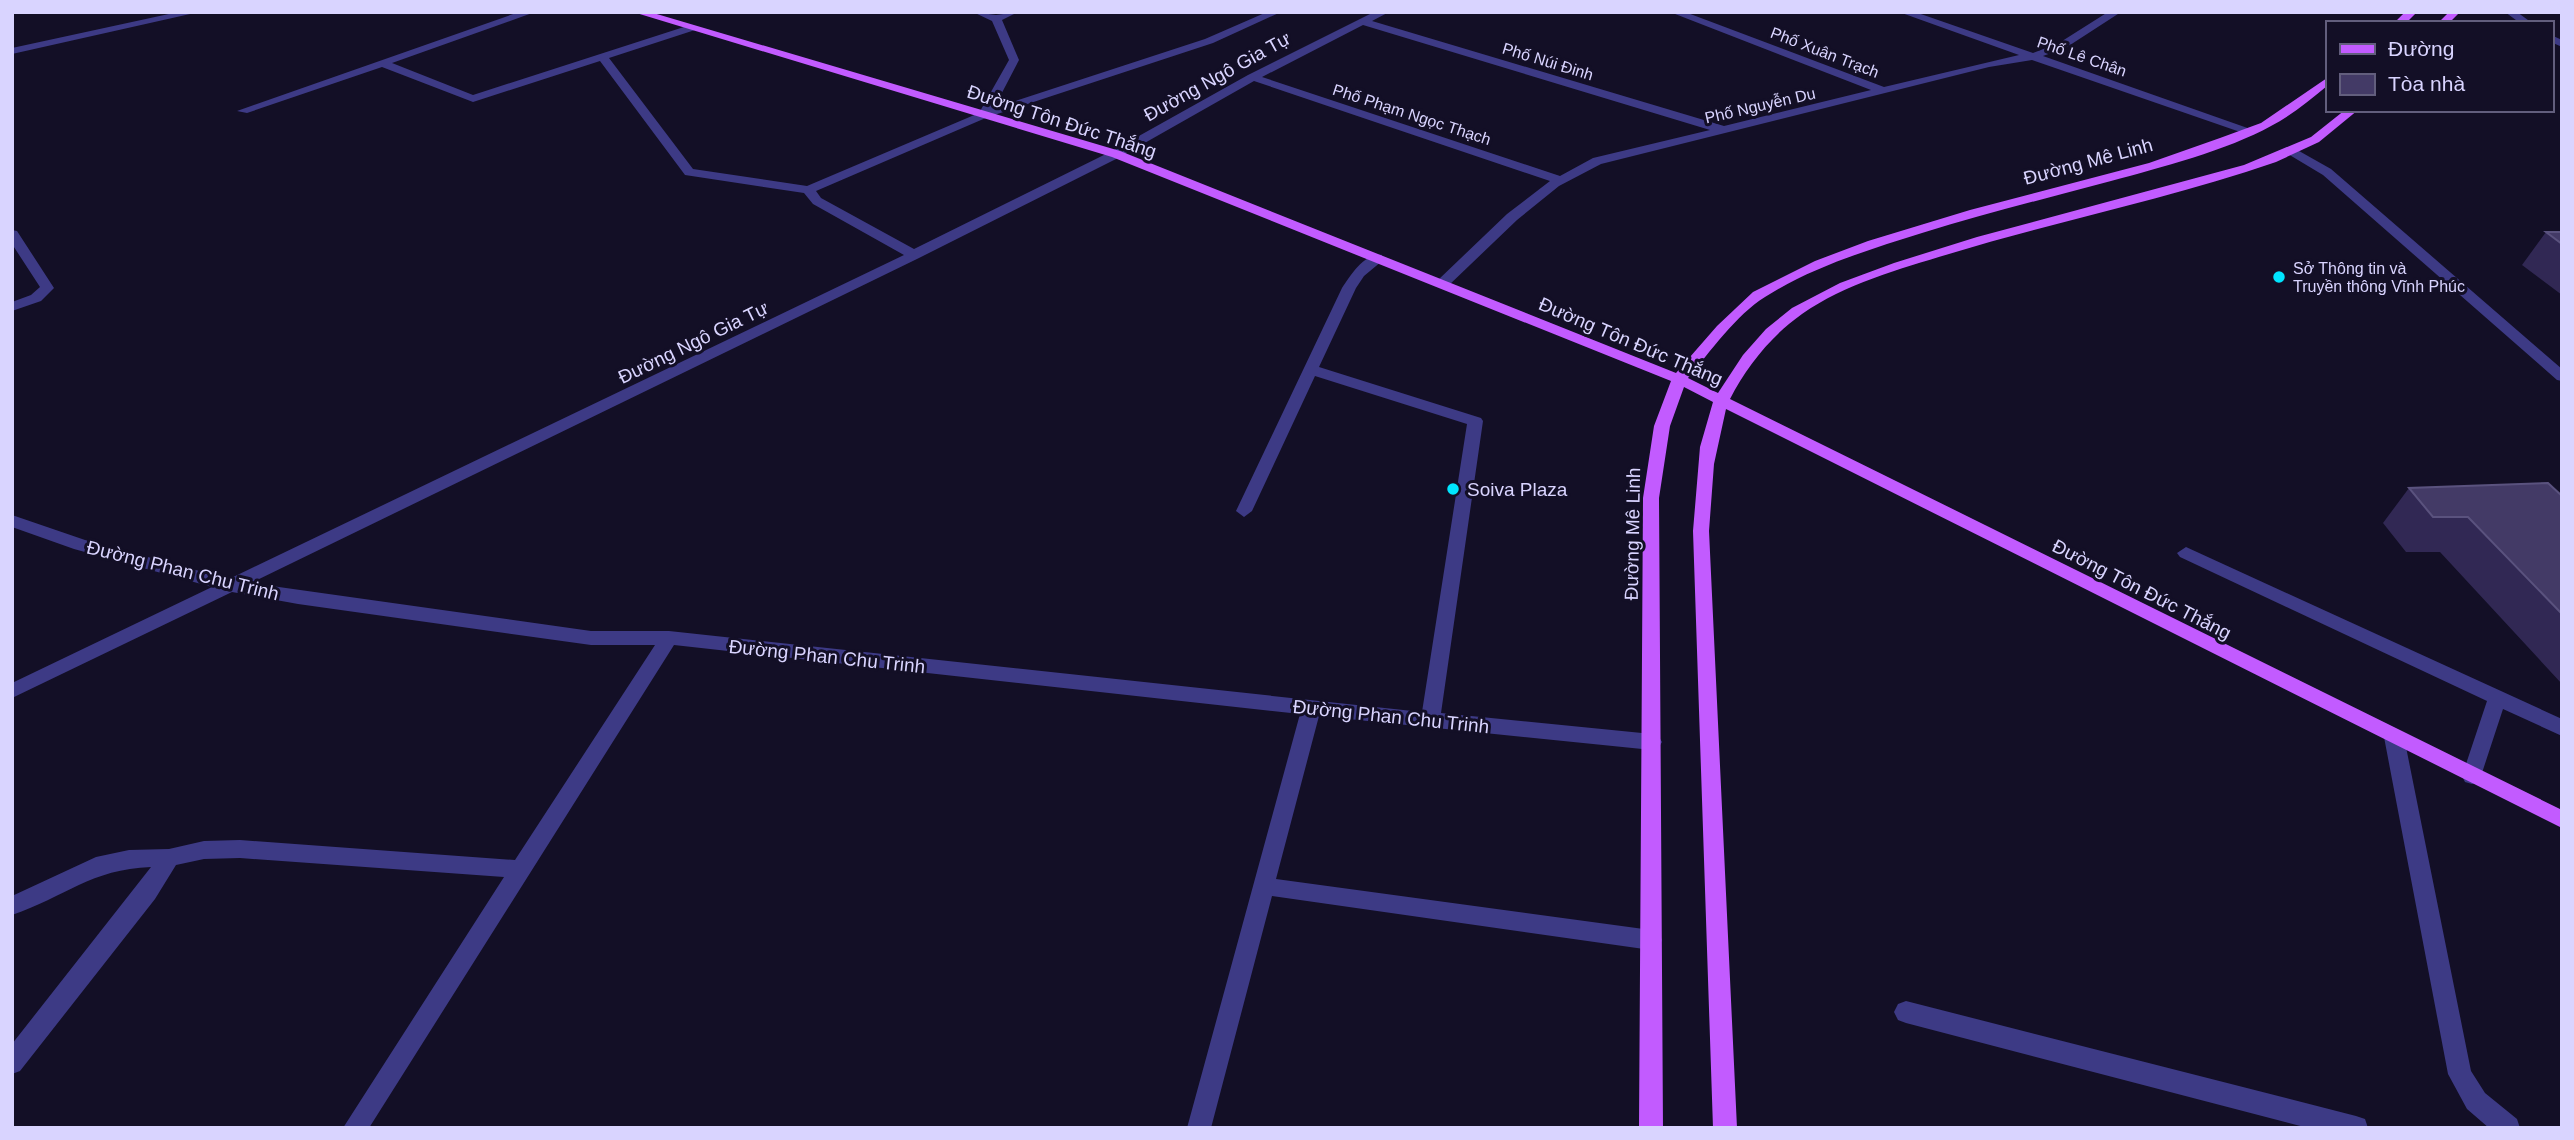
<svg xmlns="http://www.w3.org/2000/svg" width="2574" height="1140" viewBox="0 0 2574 1140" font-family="Helvetica,sans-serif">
	<rect width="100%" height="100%" fill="#130f26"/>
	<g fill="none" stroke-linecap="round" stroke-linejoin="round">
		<!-- minor -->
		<path fill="#3d3a85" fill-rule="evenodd" d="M178,12h21l-187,42v-6z
			M519,12h16l-143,51 81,32 214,-69h8v4l-86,28 84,111 114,17 172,-73 30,-53 -17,-39 -19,-9 23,3 22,-3 -16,8 17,40 -25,48 211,-69 62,-27h14l-68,31 -225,74 -172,74 5,7 93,51 198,-98 136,-76 126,-63h15l-17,9 352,105 147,-36 -201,-78h15l199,75 135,-32 -120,-43h16l118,41 26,-10 49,-31h13l-54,35 -24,9 213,75 -10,3 -214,-74 -43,7 -388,97 -42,22 -42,34 -70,67h-10v-6l70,-67 43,-33 -296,-100 -134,76 -201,101 -668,325 340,48h78l753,81 45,-288 -152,-48 -63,135 -8,6 -8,-6 106,-223c9,-13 22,-35 40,-33v6l-18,15 -8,12 -37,79 162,51 2,3 -42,292 211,21 7,3 3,5 -3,5 -7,3 -333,-34 -43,163 375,51 8,3 3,7 -3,7 -8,3 -379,-54 -61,232h-24l113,-414 -626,-69 -305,483h-26l161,-251 -264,-19 -36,1 -28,6 -21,34 -135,172 -8,3v-30l139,-177c-60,2 -86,30 -139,48v-19l84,-39 33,-7 40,-1 35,-8 36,-1 275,20 140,-215h-64l-293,-41 -66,-12 -220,106v-15l200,-96 -138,-38 -62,-22v-12l73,25 144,39 675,-324 -91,-51 -9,-11 -119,-18 -85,-114 -127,41 -91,-35 -135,46 -10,-2zM1363,25l347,105 -117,28 -33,18 -298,-99z
			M2505,12h12l15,11h-12z
			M2551,35l11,5v7l-11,-5z
			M2292,147l39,22 231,200v12l-5,-1 -234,-205 -35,-21 -2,-3z
			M12,230l5,1 37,57 -13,13 -29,10v-9l19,-7 9,-8 -28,-43z
			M2186,547l376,172v17l-59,-27 -24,73 -7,2 -7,-2 -3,-6 25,-75 -307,-144 -3,-4z
			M2394,729l7,3 3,5 67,334 14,22 32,26 3,9h-31l-22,-19 -19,-35 -64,-337 3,-5z
			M1906,1001l450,115 9,3 3,9h-60l-402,-105 -8,-3 -4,-8 4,-8z"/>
		<!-- major -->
		<path fill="#c25bff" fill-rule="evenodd" d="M633,12h17l470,139 556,222 41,-47 36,-34 62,-31 53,-20 102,-31 179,-47 71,-25 41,-15 66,-45v8c-18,15 -35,29 -56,40 -43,24 -112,42 -160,55 -64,17 -127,33 -189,52 -54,17 -110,34 -157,64 -29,18 -55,55 -77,81l30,15 25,-38 23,-26 26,-21 48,-25 54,-20 83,-26 267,-72 67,-28 34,-27h13l-39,32 -43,20c-107,37 -219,59 -327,92 -50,15 -104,30 -147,60 -31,22 -55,52 -72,85l832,411v18l-836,-419 -12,55 -5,67 28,597h-24l-20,-597 7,-84 13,-45 -29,-15 -14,39 -11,72 4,630h-24l4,-630 11,-72 17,-45 -559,-224z
			M2405,12h12l-11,11h-12z
			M2449,12h11l-11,11h-11z"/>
	</g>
	<!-- wall -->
	<path fill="#312854" d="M2546,232h16v63l-40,-30z
		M2409,488l153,8v188l-122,-132h-34l-23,-29z"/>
	<!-- building -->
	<path fill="#433a66" stroke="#5a527e" stroke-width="2" d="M2546,232h16v12z
		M2548,483l14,13v118l-94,-97h-35l-24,-29z"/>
	<!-- markers -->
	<g fill="#00e5ff" stroke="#130f26" stroke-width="2.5">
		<circle cx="2279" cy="277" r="7"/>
		<circle cx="1453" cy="489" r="7"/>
	</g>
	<g text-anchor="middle" stroke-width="6" stroke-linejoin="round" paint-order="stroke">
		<!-- far-street labels -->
		<g font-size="16" fill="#d9d4ff" stroke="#130f26">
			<text transform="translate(1825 52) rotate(21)" y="6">Phố Xuân Trạch</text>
			<text transform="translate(2082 56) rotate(19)" y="6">Phố Lê Chân</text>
			<text transform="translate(1548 61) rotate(17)" y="6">Phố Núi Đinh</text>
			<text transform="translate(1760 105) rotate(-13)" y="6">Phố Nguyễn Du</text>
			<text transform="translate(1412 114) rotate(18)" y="6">Phố Phạm Ngọc Thạch</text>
		</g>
		<!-- far-poi labels -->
		<g font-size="16" fill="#d9d4ff" stroke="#130f26" text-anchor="start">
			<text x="2293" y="274">Sở Thông tin và<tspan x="2293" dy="18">Truyền thông Vĩnh Phúc</tspan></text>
		</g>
		<!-- street labels -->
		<g font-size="19" fill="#d9d4ff" stroke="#130f26">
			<text transform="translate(1217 76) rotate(-29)" y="7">Đường Ngô Gia Tự</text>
			<text transform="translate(1062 121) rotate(18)" y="7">Đường Tôn Đức Thắng</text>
			<text transform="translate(2088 161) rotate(-15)" y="7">Đường Mê Linh</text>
			<text transform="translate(1631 341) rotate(23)" y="7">Đường Tôn Đức Thắng</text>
			<text transform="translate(693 342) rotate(-26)" y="7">Đường Ngô Gia Tự</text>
			<text transform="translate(1632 534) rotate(-89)" y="7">Đường Mê Linh</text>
			<text transform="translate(183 570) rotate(14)" y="7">Đường Phan Chu Trinh</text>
			<text transform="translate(2142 589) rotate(27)" y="7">Đường Tôn Đức Thắng</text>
			<text transform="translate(827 656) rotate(6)" y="7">Đường Phan Chu Trinh</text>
			<text transform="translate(1391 716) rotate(6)" y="7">Đường Phan Chu Trinh</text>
		</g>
		<!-- poi labels -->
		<g font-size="19" fill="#d9d4ff" stroke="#130f26" text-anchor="start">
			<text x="1467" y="496">Soiva Plaza</text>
		</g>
	</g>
	<!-- border -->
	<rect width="2574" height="1140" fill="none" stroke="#d9d4ff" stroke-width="28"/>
	<!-- legend -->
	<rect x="2326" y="21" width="228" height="91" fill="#130f26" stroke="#625e7d" stroke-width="2"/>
	<rect x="2340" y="44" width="35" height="10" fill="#c25bff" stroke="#625e7d" stroke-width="2"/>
	<text x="2388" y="56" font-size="21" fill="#d9d4ff">Đường</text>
	<rect x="2340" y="74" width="35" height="21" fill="#433a66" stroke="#625e7d" stroke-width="2"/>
	<text x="2388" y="91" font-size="21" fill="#d9d4ff">Tòa nhà</text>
</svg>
